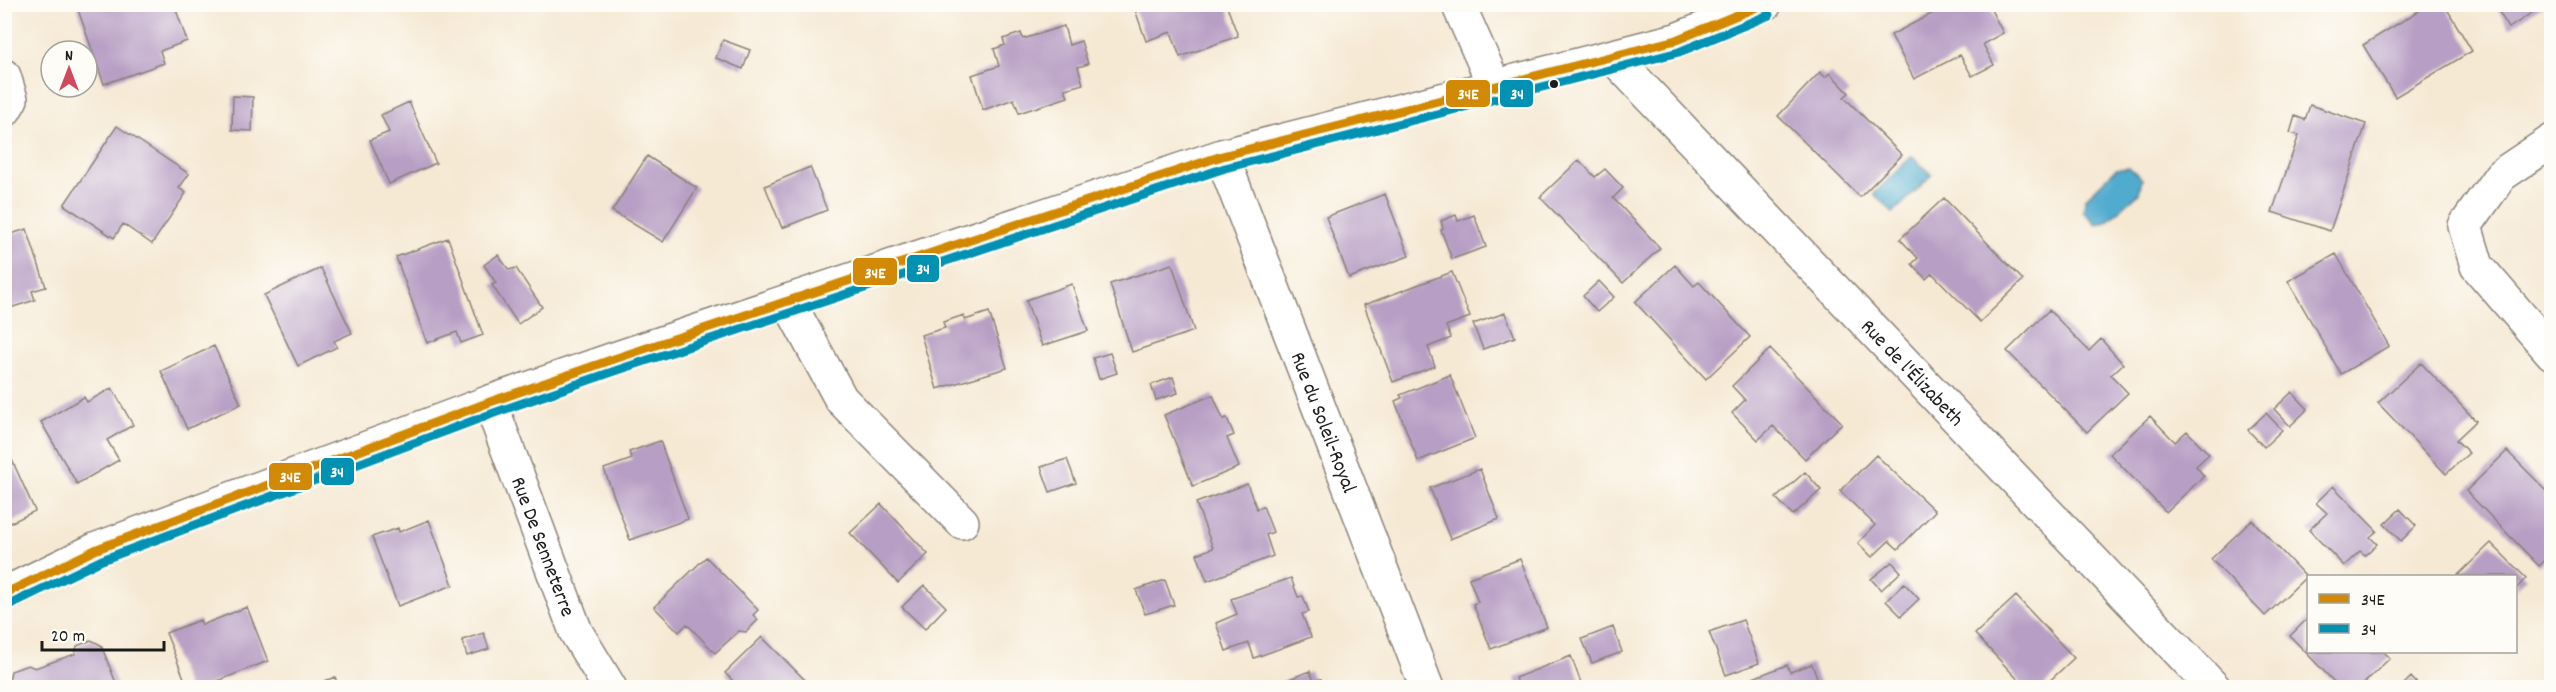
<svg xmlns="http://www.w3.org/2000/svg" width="2556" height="692" viewBox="0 0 2556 692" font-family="Dekko,sans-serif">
	<rect width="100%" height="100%" fill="#fdfcf7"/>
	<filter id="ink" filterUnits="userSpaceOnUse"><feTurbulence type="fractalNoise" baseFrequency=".0167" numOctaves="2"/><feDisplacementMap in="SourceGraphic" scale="12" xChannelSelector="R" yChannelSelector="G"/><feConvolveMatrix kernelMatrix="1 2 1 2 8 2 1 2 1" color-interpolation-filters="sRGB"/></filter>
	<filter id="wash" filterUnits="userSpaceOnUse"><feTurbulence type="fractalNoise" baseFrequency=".008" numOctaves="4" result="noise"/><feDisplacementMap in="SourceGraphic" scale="24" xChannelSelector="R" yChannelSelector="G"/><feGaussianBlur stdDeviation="1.35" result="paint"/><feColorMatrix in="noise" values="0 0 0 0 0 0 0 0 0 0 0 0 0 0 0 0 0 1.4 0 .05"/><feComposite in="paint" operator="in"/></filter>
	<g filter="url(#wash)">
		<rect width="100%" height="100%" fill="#f6e9d4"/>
		<!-- water -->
		<path fill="#51abcf" stroke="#366476" stroke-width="1.5" d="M1912,156l20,19 -39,38 -19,-19z
			M2129,167l13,12 -3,14 -33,29 -10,2 -13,-13 3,-13 30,-29z"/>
		<g id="blocks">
			<!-- building -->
			<path fill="#b79ec4" d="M76,4h98l13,37 -27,10 4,12 -60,21z
				M1133,4h93l12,32 -58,21 -9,-25 -25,9z
				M1950,4h38l15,29 -20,11 11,21 -22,11 -12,-21 -46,24 -23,-44z
				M2430,4h14l28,47 -77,46 -32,-52z
				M2494,4h51l-36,24z
				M1064,26l5,19 12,-4 7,23 -10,3 5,17 -18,5 3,8 -49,16 -5,-14 -31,11 -11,-35 27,-9 -5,-17 11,-4 -2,-6 18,-6 2,6z
				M723,40l27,10 -7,19 -27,-11z
				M1820,72l5,5 5,-4 19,20 -5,4 58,58 -42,42 -82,-81z
				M233,96l20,1 -1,34 -20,-1z
				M409,102l27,61 -47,21 -19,-44 19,-8 -8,-17z
				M2310,105l56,19 -36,107 -58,-19 27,-77 -9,-2 5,-17 10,4z
				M117,126l72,48 -10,14 7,5 -34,51 -29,-20 -9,14 -50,-33z
				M647,156l50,32 -34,54 -51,-31z
				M1579,160l16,17 10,-8 18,19 -10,10 47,50 -37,35 -83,-86z
				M810,167l17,43 -45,18 -17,-42z
				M1385,194l24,62 -60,22 -23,-61z
				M1944,198l79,82 -43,42 -48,-49 -6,6 -14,-15 6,-6 -18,-19z
				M1456,215l2,6 16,-6 12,32 -34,12 -11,-29 2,-1 -2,-8z
				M27,229l19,58 -14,4 3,9 -31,10v-74z
				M448,238l35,97 -22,8 -4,-11 -30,11 -31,-86z
				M2336,254l53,92 -48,28 -53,-93z
				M498,255l11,15 7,-2 26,39 -24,17 -26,-39 4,-2 -12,-18z
				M1172,264l22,67 -62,21 -22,-68z
				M1675,265l19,21 5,-4 51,55 -44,42 -71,-77z
				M321,268l31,65 -18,8 3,6 -39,19 -34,-71z
				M1452,272l18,45 -24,9 5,12 -23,9 7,19 -42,16 -29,-77z
				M1599,281l15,16 -17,15 -14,-16z
				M1072,284l16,47 -46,15 -16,-46z
				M2049,310l40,41 12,-12 22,25 -12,11 17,18 -41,39 -80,-81z
				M989,312l18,56 -70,21 -16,-54 24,-7 -2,-6 21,-7 1,5z
				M1505,313l10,24 -32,12 -10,-25z
				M214,346l27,58 -54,25 -26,-58z
				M1770,349l72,74 -37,36 -32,-33 -15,14 -26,-27 13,-13 -13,-14z
				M1110,353l7,20 -18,6 -6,-21z
				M2421,363l55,58 -20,19 13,13 -23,21 -68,-71z
				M1450,375l25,63 -57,23 -23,-60 7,-3 -2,-3z
				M1173,377l5,16 -22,7 -5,-15z
				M112,388l21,37 -26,15 12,20 -42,24 -36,-62 43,-25 3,5z
				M2292,392l16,17 -18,17 -16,-17z
				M1213,395l10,24 4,-1 7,17 -7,3 12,29 -46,19 -29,-71z
				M2266,413l16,17 -18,17 -16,-17z
				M2150,416l25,26 12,-11 22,23 -13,12 8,10 -38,36 -56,-58z
				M660,441l28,78 -58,21 -26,-71 28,-10 -3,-7z
				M8,451l27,60 -31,15v-73z
				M2507,451l45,45v58l-13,12 -73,-75z
				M1876,455l59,56 -37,38 -9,-8 -17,16 -14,-14 17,-18 -35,-34z
				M1067,459l9,24 -26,9 -9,-25z
				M1480,469l19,50 -49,20 -20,-51z
				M1805,472l16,18 -28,25 -17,-17z
				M1247,484l10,25 6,-3 10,26 -7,3 7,21 -66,25 -10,-27 16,-6 -17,-45z
				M2333,486l44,45 -7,6 7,7 -12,11 -5,-4 -16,15 -35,-36 18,-17 -11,-10z
				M881,504l47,50 -30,29 -48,-50z
				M2400,509l16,17 -15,15 -17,-17z
				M429,520l24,65 -55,21 -26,-69 26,-9 1,4z
				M2252,520l54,57 -41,39 -54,-57z
				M2491,543l35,35 -10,11v-13h-59z
				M706,557l52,53 -5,5 5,5 -12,12 -7,-1 -24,22 -28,-29 -8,8 -25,-25z
				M1520,559l27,68 -56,22 -18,-45 5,-2 -9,-24z
				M1892,562l9,10 -20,18 -10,-11z
				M1291,578l7,19 5,-1 6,16 -7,2 9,23 -57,21 -5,-15 -23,8 -10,-28 21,-9 -6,-15z
				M1165,580l9,25 -29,9 -9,-24z
				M1904,583l15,16 -18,17 -15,-15z
				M924,585l22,22 -21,22 -23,-22z
				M2016,596l58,62 -32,30h-16l-51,-54z
				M247,607l21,54 -68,27h-12l-22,-55 34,-13 2,5z
				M2308,618v34h76l6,6 -31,30h-19l-50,-52z
				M1743,620l16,43 -33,12 -17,-43z
				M1613,627l9,25 -30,11 -10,-24z
				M484,633l5,16 -22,7 -5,-16z
				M762,637l49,49 -1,2h-77l-3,-3 4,-3 -9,-9z
				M91,640l10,5 17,43h-106l-3,-7 2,-10 17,-6 7,3 40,-14 2,-8z
				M1571,656l12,32h-65l-3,-10z
				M1812,664l9,24h-77l11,-5 -2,-5 34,-13 3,7z
				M1310,671l4,10 7,-2 3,7 -58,2z
				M335,677l4,11h-30v-1z
				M2411,677l10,11h-21z"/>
		</g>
	</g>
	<g filter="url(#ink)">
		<use href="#blocks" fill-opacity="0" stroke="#898278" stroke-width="1.5"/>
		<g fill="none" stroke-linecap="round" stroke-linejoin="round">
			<!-- minor casing -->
			<g stroke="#898278" stroke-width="36">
				<g id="minor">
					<path d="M1458,4l37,83"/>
					<path id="s1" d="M1613,57l601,631"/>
					<path d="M4,76l7,23 -7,12"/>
					<path d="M2552,141l-51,34 -36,51 12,40 75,87"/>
					<path id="s2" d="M1222,156l205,532"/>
					<path d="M788,301l53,98 121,123"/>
					<path id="s3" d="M490,402l86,230 34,56"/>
					<path d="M4,594l93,-45 393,-147 121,-42 611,-204 454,-116 89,-36"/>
				</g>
			</g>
			<!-- minor -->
			<use href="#minor" stroke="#fff" stroke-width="33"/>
			<!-- bus-1 casing -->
			<g stroke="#fdfcf7" stroke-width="14">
				<path id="bus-1" d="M4,594l93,-45 393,-147 121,-42 611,-204 454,-116 88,-36"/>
			</g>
			<!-- bus-2 casing -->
			<g stroke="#fdfcf7" stroke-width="14">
				<path id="bus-2" d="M9,605l93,-45 392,-147 121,-42 610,-203 454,-116 90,-37"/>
			</g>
			<!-- bus-1 -->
			<use href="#bus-1" stroke="#d28906" stroke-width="9"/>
			<!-- bus-2 -->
			<use href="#bus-2" stroke="#0091b3" stroke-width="9"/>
		</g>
	</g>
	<!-- markers -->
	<circle fill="#1c1c1c" stroke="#fdfcf7" stroke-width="2" cx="1554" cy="84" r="5"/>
	<g text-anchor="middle" stroke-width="6" stroke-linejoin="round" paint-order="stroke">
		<!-- street labels -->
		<g font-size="21" fill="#1c1c1c" stroke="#fdfcf7">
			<text dy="7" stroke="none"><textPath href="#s1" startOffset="435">Rue de l'Élizabeth</textPath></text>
			<text dy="7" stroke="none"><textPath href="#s2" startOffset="285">Rue du Soleil-Royal</textPath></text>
			<text dy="7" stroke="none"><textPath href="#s3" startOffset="154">Rue De Senneterre</textPath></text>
		</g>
	</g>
	<g stroke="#fdfcf7" stroke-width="2">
		<rect x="1445" y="79" width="46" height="29" rx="6" fill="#d28906"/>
		<rect x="1499" y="79" width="35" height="29" rx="6" fill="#0091b3"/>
		<rect x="906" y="254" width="34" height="29" rx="6" fill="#0091b3"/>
		<rect x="852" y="257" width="46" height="29" rx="6" fill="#d28906"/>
		<rect x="320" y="457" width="35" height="29" rx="6" fill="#0091b3"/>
		<rect x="268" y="462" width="45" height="29" rx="6" fill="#d28906"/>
	</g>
	<g font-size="16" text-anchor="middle" font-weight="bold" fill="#fff">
		<text x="1468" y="99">34E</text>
		<text x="1517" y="99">34</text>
		<text x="923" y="274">34</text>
		<text x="875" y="278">34E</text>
		<text x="337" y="477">34</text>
		<text x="290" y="482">34E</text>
	</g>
	<!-- margin -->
	<rect width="2556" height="692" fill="none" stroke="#fdfcf7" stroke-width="24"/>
	<!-- legend -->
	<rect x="2307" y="575" width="210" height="78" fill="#fdfcf7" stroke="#a3a29f" stroke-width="1.5"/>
	<rect x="2319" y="594" width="30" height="9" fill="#d28906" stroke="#a3a29f" stroke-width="1.5"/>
	<text x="2361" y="605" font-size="18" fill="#1c1c1c">34E</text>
	<rect x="2319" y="624" width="30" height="9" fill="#0091b3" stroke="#a3a29f" stroke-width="1.5"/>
	<text x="2361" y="635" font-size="18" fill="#1c1c1c">34</text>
	<!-- north arrow -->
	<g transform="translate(69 69)"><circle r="28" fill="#fdfcf7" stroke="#a3a29f" stroke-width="1.5"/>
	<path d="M0-4.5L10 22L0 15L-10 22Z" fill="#d1495b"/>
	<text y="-9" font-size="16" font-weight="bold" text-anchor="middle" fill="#1c1c1c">N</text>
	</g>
	<!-- scale -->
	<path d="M42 641v9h122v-9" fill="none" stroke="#1c1c1c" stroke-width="3"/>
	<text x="51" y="641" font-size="18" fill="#1c1c1c" stroke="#fdfcf7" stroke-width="4.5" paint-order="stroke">20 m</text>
</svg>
